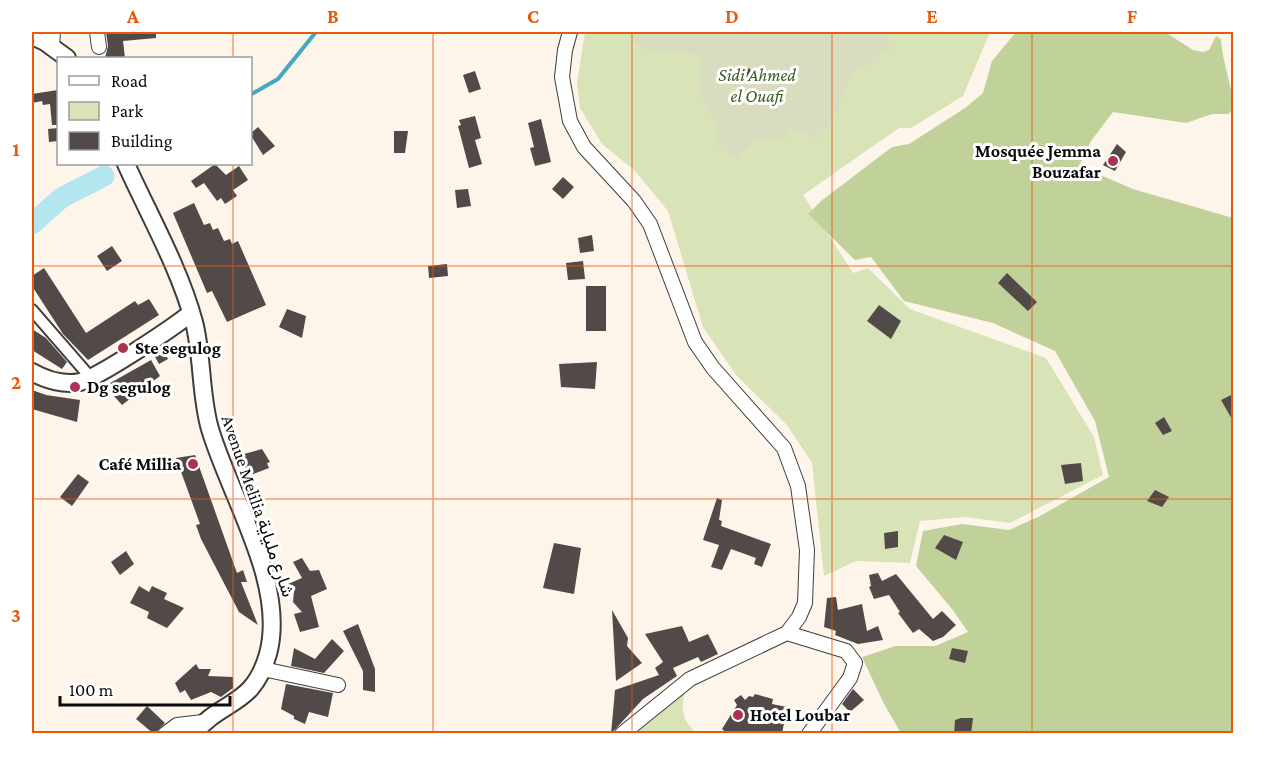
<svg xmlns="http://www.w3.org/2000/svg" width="1265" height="765" viewBox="0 0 1265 765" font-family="'Crimson Pro',Vazirmatn,serif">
	<rect width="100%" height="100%" fill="#fdf5ea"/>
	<!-- green -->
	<path fill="#d8e3b8" d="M585,32h405l-27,64 -52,32h-12l-96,67 50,78 15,-5 42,41 136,49 48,79 9,38 -93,48 -44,-6 -46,4 -10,42 -54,-2 -32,15 -12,-113 -25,-38 -51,-50 -33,-48 -35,-116 -34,-41 -32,-26 -22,-36 -3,-25z
		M685,692c-5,18 -2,29 11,41h-60z"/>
	<!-- forest -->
	<path fill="#c0d299" d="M1016,32h149l28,18 10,2 6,-2 7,-14 5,3c1,25 12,46 12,70l-5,5h-16l-26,9 -73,-11 -22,29 -12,25 54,23 100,29v515h-332l-17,-29 -22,-47 34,-11h39l33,-14 -16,-23 -36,-43 7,-35 39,-7 47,6 31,-14 69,-39 -14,-56 -40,-70 -62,-28 -89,-22 -33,-44 -16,3 -47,-46 13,-13 71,-54 17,-3 56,-36 18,-15 9,-32z"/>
	<!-- cemetery -->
	<path fill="#d9dcbf" d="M635,32h254v17l-39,27 -17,43 -16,19 -26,-10 -7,11h-26l-23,20 -17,-15 -1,-21 -19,-34 4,-34 -60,-6 -12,-11z"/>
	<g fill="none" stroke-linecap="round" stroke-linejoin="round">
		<!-- stream -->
		<path stroke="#43a9be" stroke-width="4" d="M250,95l28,-16 38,-47"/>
		<!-- river -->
		<path stroke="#b4e6ef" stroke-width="21" d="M32,224l29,-26 43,-22"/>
	</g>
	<!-- building -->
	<path fill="#524a48" d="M106,32h50v6l-33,3 2,17h-20l3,-12z
		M749,68l5,7 -9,8 -5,-7z
		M475,71l6,18 -12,4 -6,-18z
		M58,90v35h-6l-2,-21 -7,1 -1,-4 -10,2v-9z
		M475,116l6,22 -6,2 7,24 -13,4 -11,-42 3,-1 -2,-5z
		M541,119l10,43 -16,4 -5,-18 4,-1 -6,-24z
		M258,127l17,19 -12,9 -13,-21z
		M58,128v13l-9,1 -1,-13z
		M394,131h14l-3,22h-11z
		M1117,144l9,8 -11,19 -12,-6z
		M215,164l11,11 13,-9 9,14 -15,10 4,6 -12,8 -4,-6 -4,3 -13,-18 -8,5 -5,-7z
		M563,177l11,10 -11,12 -11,-10z
		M468,189l3,17 -14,2 -2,-18z
		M194,203l10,22 6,-2 3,7 5,-2 6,13 6,-2 2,5 6,-3 28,64 -39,17 -15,-31 -5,2 -34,-80z
		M592,235l2,16 -14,2 -2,-15z
		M112,246l10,15 -15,10 -10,-15z
		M583,261l2,18 -17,1 -2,-17z
		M447,264l1,12 -19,2 -1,-12z
		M44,268l42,65 49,-32 3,4 11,-6 10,16 -71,45 -25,-26 -31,-48v-10z
		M1007,273l30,29 -9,9 -30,-28z
		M586,286h20v45h-20z
		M879,305l22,16 -10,18 -24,-18z
		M287,309l19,7 -4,22 -23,-11z
		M32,329l14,9 21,24 -5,7 -30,-19z
		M163,349l5,10 -9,5 -5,-9z
		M151,360l9,16 -38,29 -17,-19z
		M597,362l-2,27 -34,-2 -2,-23z
		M32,390l14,5 34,5 -3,22 -45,-13z
		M1233,394v27l-12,-21z
		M1164,417l8,14 -9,4 -8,-12z
		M262,449l8,13 -3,1 2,5 -21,8 -8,-21z
		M195,455l42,118 6,-3 4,12h-6l17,43 -19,-13 -38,-73 -5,-14 4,-1 -24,-66z
		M1081,463l2,18 -18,3 -4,-19z
		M78,474l11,8 -17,24 -12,-9z
		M1155,490l14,7 -7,10 -15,-6z
		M717,498l5,2 -3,20 3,1 -1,5 50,18 -9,23 -8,-3 2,-6 -25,-9 -9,21 -11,-3 8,-22 -16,-5z
		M898,531v16l-13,2 -1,-16z
		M944,535l19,7 -7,18 -21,-12z
		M554,543l27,5 -7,46 -31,-6z
		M126,551l8,13 -14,11 -9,-13z
		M302,558l8,13 9,-1 8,19 -16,7 8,31 -19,5 -6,-18 8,-2 -9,-10 1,-11 -13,-4 21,-9 -9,-16z
		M878,573l4,8 14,-7 37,45 9,-8 14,14 -13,12 -10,4 -14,-12 -6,4 -15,-20 2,-1 -11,-17 -15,4 -5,-12 2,-1 -2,-11z
		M139,586l10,6 3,-6 15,7 -3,6 20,9 -17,20 -20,-10 2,-6 -19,-9z
		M836,597l2,13 24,-6 5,27 11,-5 5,14 -25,4 -23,-9 1,-4 -12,-4 3,-29z
		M612,610l16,28 -1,8 15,17 -26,18z
		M358,624l17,45v23l-12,-2v-19l-20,-40z
		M682,626l7,16 19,-8 10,20 -17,8 -3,-5 -25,11 4,8 -34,23 -32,35 4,-44 44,-15 -4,-7 8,-6 -18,-28z
		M332,639l12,12 -20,22 -33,-7 3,-18 21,11z
		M952,648l16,3 -3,12 -16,-4z
		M196,664l3,5h12l-3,7 25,1v11l-12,9 -10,-5 -20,8 -6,-10 -5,3 -5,-10z
		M286,684l47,9 -5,24 -19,-5 -4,12 -11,-5v-3l-13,-7z
		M853,689l11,11 -14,12 -8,-8z
		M755,694l18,5 -1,5 15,3 -5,27h-54l-6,-5 15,-24 -3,-5 7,-5 4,5 4,-4 4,1z
		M147,706l18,17 -11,11 -18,-15z
		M961,718h12l-2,16h-17l1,-14z"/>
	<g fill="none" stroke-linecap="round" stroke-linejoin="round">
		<!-- pedestrian casing -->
		<g stroke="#3e3e3e" stroke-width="14">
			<path id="pedestrian" d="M32,310l59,68"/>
		</g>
		<!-- minor casing -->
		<g stroke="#3e3e3e" stroke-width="16">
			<path id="minor" d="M97,32l2,15
				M570,32l-5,18 -3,27 8,44 14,26 50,54 16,23 45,118 18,26 71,80 14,38 9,64 -2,53 -6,14 -12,16 -97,46 -68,55
				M52,46l1,-14
				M787,633l59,18 9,12 -5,15 -41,56
				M263,669l75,16
				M165,734l12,-9 26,-3"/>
		</g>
		<!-- tertiary casing -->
		<g stroke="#3e3e3e" stroke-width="20">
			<path id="tertiary" d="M32,36l13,6 22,16
				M126,164c23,51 53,103 68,158 9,35 6,73 16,107 20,68 77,155 58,225 -15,53 -44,44 -75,80
				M32,372c14,8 32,13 48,10 19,-5 94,-55 111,-69"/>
		</g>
		<!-- pedestrian -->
		<use href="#pedestrian" stroke="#fff" stroke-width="10"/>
		<!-- minor -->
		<use href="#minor" stroke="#fff" stroke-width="14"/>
		<!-- tertiary -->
		<use href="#tertiary" stroke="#fff" stroke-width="16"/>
	</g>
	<!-- grid -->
	<path fill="none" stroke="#e8590c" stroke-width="1.5" stroke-opacity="0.55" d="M233,32v26M433,32v702M632,32v702M832,32v702M1032,32v702M233,164v570M32,266h1202M32,499h1202"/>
	<!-- markers -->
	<g fill="#ab3253" stroke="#fff" stroke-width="2">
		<circle cx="1113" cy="161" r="6"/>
		<circle cx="123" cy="348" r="6"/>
		<circle cx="75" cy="387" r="6"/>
		<circle cx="193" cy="464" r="6"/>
		<circle cx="738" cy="715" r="6"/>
	</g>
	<g text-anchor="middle" stroke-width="6" stroke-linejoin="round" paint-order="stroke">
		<!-- park labels -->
		<g font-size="18" font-style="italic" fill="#3b5b23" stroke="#fff">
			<text x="757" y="81">Sidi Ahmed<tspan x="757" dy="21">el Ouafi</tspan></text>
		</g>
		<!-- poi labels -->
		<g font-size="18" font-weight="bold" fill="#0b0b0b" stroke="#fff" text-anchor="start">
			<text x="1101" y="157" text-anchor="end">Mosquée Jemma<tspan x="1101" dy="21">Bouzafar</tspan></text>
			<text x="135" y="354">Ste segulog</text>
			<text x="87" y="393">Dg segulog</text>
			<text x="181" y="470" text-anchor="end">Café Millia</text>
			<text x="750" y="721">Hotel Loubar</text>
		</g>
		<!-- street labels -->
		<g font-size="18" fill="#0b0b0b" stroke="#fff">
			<text transform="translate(258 506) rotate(71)" y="6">Avenue Melilia شارع ملياية</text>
		</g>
	</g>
	<!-- border -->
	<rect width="1265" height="765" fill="none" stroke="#ffffff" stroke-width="66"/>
	<!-- legend -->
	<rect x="57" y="57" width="195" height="108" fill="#ffffff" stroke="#9d9d9d" stroke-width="1.5"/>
	<rect x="69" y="76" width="30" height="9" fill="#ffffff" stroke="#9d9d9d" stroke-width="1.5"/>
	<text x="111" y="87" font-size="18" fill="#0b0b0b">Road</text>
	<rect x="69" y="102" width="30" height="18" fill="#d8e3b8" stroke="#9d9d9d" stroke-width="1.5"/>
	<text x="111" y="117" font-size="18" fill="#0b0b0b">Park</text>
	<rect x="69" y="132" width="30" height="18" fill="#524a48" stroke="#9d9d9d" stroke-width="1.5"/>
	<text x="111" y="147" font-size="18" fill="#0b0b0b">Building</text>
	<!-- scale -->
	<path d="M60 696v9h170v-9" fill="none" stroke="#0b0b0b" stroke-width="3"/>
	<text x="69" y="696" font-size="18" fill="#0b0b0b" stroke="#ffffff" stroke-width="4.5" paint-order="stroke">100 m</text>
	<rect x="33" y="33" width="1199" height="699" fill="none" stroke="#e8590c" stroke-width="2"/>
	<g font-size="20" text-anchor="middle" font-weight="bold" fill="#e8590c">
		<text x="133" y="23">A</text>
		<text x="333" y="23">B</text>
		<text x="533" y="23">C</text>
		<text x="732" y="23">D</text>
		<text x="932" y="23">E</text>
		<text x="1132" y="23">F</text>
		<text x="16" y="156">1</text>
		<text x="16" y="389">2</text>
		<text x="16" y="622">3</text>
	</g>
</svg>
